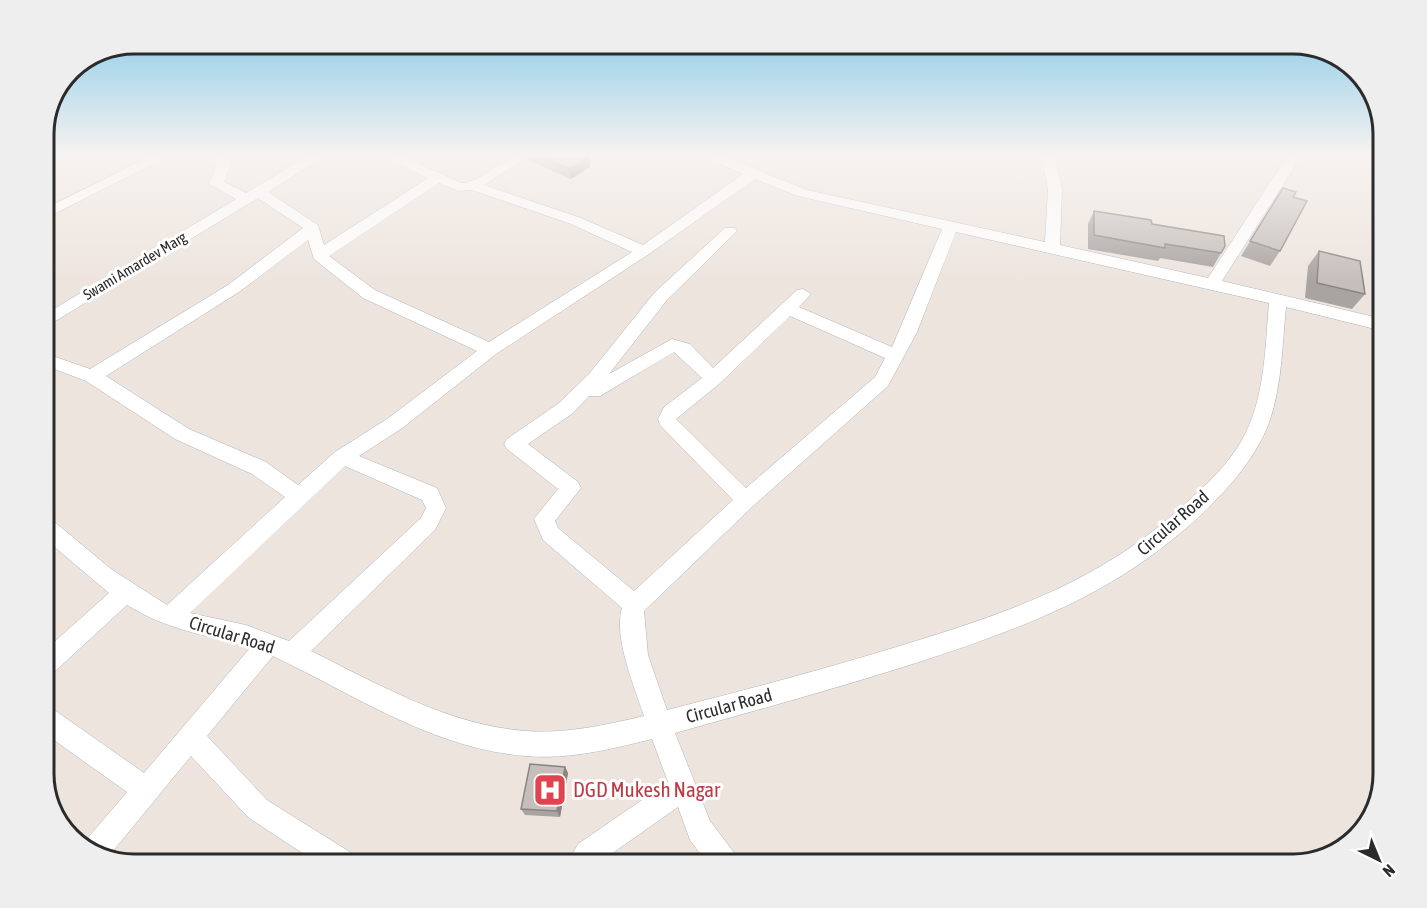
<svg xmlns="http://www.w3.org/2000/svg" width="1427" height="908" viewBox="0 0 1427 908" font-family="'Asap Condensed',sans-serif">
	<rect width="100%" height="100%" fill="#ede4de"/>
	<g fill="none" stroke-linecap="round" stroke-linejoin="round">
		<!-- minor casing -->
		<g stroke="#afb3bb" stroke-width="1">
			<path id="minor" d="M153,155h18l-127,64v-10z
				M214,155h14l2,11 -6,16 22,11 63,-38h17l-58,37 50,33 6,20 104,-67 -47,-23h19l61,28c26,-2 38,-28 70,-28l-47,30 97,33 62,27 100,-71 -42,-19h20l86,35 238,52 3,-53 -7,-34h14l7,34 -2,56 148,33 80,-123h14l-80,126 161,38v12l-97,-24c-4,40 -4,83 -19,121 -14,33 -39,61 -65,86 -86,80 -174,112 -283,148 -81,26 -162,48 -244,71l35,88 25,33 4,10h-31l-18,-24 -12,-33 -81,57h-30l11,-20 90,-62 -16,-43c-41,10 -84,21 -126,17 -93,-7 -173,-62 -253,-100l-66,80 60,64 86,54 4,10h-38l-70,-46 -58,-62 -78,95 -1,7 -29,-9 4,-10 40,-47 -83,-59v-27l9,3 91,64 106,-125c-45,-14 -81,-17 -123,-43l-75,69 -8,3v-26l65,-58 -65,-55v-22l7,3 60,50 56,36 118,-108 -33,-23 -77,-35 -89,-58 -42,-16v-12l46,16 138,-84 75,-57 -45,-30 -214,130v-13l192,-116 -27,-15 7,-18zM755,179l43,17 144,33 -50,118 -93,-40 12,-13 -8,-5 -6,1 -84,78 -23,-24 -18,-5 -63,35 58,-74 70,-69 -2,-3h-10l-70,64 -66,82 -30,29 -52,36 -3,5 3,5 51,40 -24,30 9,21 79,68c-9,29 13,80 22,108 -38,9 -79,18 -118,15 -78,-6 -146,-46 -215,-80l124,-121 11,-22 -9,-20 -78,-32 42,-27 95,-75 153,-100zM439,183l20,8 13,-1 99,34 61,28 -143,90 -114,-52 -46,-34zM956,232l313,71c-4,46 -4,96 -27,137 -14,25 -37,46 -57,64 -85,78 -175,108 -282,141 -78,24 -157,45 -236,65l-19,-55 -4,-44 109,-105 135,-120 29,-54zM308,240l6,19 49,39 114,53 -90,68 -52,33 -37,33 -32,-23 -77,-33 -83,-53 133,-84zM790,316l95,42 -10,19 -129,111 -70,-69 43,-35zM674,352l28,26 -38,29 -6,12 2,6 73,75 -99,91 -76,-63 -3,-7 26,-33 -3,-6 -50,-38 45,-31 16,-17h11zM345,466l77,34 4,8 -5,10 -132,123 -43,-16 -56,-12z"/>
		</g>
		<!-- minor -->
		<use href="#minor" fill="#fff" fill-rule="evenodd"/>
	</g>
	<!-- wall -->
	<path fill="#a9a3a1" d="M527,155h58l4,2 1,10 -19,12 -43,-19z
		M1283,188l-3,63 -10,15 -29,-10z
		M1094,211l58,13 73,22 -12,21 -53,-9 -2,3 -70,-12v-25z
		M1319,251l46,43 -13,15 -47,-11 3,-32z
		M565,767l3,6 -8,44 -35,-2 -4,-6z"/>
	<!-- shaded-wall -->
	<path fill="#8a8583" d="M589,157l1,10 -19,12 -2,-10z
		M565,767l3,6 -8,44 -3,-6z"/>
	<!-- building -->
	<path fill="#c5bebb" stroke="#8a8583" stroke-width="1.5" d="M538,155h47l4,2 -20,12z
		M1283,188l13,4 -3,5 14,4 -27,50 -30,-10z
		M1094,211l57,9 1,4 72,12 1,10 -4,7 -56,-9v4l-71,-13z
		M1319,251l41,10 5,33 -48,-11z
		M530,764l35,3 -8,44 -36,-2z"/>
	<!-- sky -->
	<linearGradient id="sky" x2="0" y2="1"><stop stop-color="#7bc5e8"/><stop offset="0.55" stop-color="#f7f3f0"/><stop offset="1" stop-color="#f7f3f0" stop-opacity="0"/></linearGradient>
	<rect width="1427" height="282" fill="url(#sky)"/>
	<!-- icons -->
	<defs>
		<g id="hospital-square" transform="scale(1.725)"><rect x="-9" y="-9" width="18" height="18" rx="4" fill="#e0444e" stroke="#fff"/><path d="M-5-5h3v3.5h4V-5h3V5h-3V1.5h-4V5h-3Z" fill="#fff"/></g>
	</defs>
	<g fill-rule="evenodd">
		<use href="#hospital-square" x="550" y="790"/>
	</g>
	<g text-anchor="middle" stroke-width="6" stroke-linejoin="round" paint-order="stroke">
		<!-- far-street labels -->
		<g font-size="15" fill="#2b2b2b" stroke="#fff">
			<text transform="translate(135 266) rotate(-31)" y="5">Swami Amardev Marg</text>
		</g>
		<!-- street labels -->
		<g font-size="18" fill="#2b2b2b" stroke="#fff">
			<text transform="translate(1173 523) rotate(-41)" y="6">Circular Road</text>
			<text transform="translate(232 635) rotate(17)" y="6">Circular Road</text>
			<text transform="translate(729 706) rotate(-15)" y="6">Circular Road</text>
		</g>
		<!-- near-health labels -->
		<g font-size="21" fill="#be3a42" stroke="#fff" text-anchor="start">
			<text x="573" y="797">DGD Mukesh Nagar</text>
		</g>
	</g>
	<!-- crop -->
	<path d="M0 0H1427V908H0ZM134 54H1293A80 80 0 0 1 1373 134V774A80 80 0 0 1 1293 854H134A80 80 0 0 1 54 774V134A80 80 0 0 1 134 54Z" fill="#eee" fill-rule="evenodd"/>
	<path fill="none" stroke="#2b2b2b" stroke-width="3" d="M134 54H1293A80 80 0 0 1 1373 134V774A80 80 0 0 1 1293 854H134A80 80 0 0 1 54 774V134A80 80 0 0 1 134 54Z"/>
	<!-- north arrow -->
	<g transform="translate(1379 860) rotate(137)" stroke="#ffffff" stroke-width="4.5" paint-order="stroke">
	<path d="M0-4.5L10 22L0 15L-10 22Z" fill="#2b2b2b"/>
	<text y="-9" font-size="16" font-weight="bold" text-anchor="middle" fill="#2b2b2b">N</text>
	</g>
</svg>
